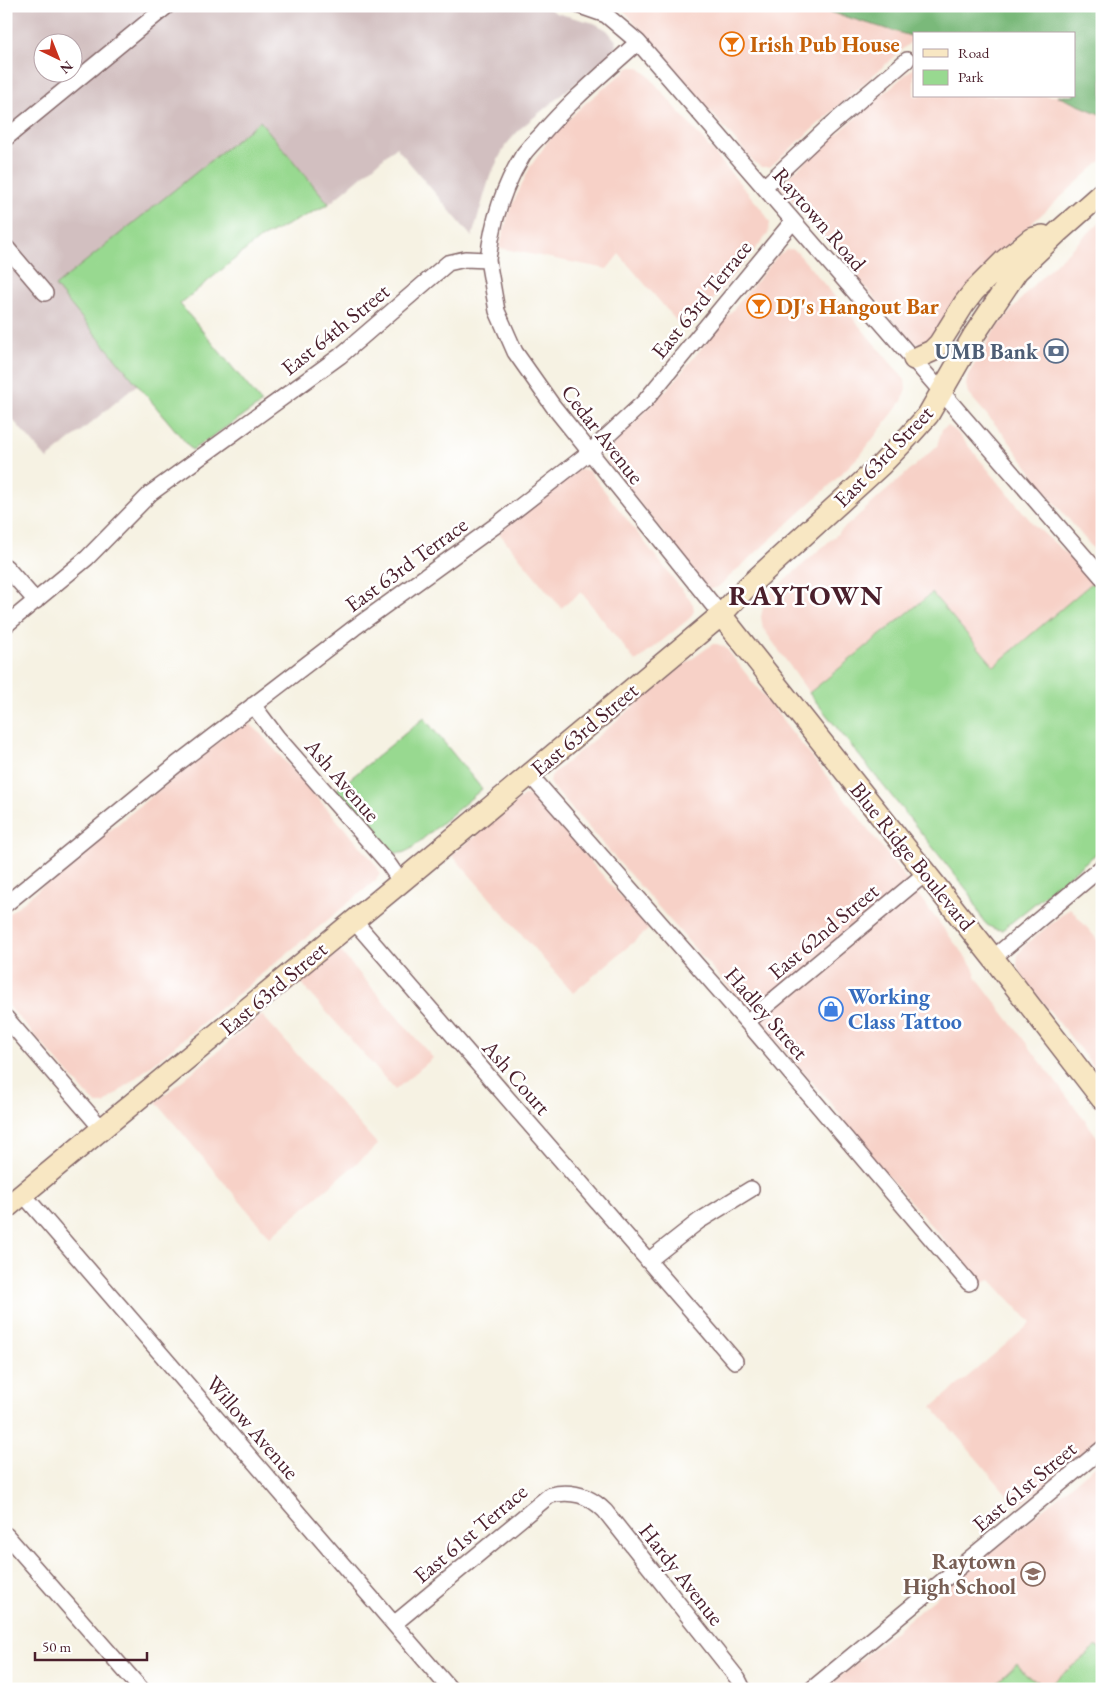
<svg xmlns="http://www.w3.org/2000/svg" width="1108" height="1695" viewBox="0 0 1108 1695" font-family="'EB Garamond',serif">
	<rect width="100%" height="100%" fill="#fff"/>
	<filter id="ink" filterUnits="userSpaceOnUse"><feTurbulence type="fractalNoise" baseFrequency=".02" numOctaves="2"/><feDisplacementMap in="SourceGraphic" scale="10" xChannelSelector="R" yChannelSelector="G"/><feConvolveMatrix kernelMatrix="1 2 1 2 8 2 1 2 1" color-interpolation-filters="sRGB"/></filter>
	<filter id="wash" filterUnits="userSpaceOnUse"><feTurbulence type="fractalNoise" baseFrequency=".0096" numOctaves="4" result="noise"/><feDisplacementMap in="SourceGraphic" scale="20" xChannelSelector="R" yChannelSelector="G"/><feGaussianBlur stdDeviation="1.12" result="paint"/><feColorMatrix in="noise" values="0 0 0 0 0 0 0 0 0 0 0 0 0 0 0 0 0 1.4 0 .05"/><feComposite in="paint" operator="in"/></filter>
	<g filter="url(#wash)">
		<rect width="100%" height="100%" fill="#f6f2e3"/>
		<!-- built -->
		<path fill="#f7d1c7" d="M620,6h189l105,31v2l-144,128h-8l-9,-6z
			M630,67h8l9,7 117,138 6,11 -2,11 -82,98 -67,-78 -12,15 -108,-21 10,-36 21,-45 21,-30 31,-31z
			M914,67v29h143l45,19v45l-101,91 -66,88 -10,5 -10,-1 -15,-15 -121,-143z
			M1102,220v339l-53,-63 -44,-60 -37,-43 -2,-8 2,-10 24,-41 41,-49z
			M792,249l5,3 108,128 1,9 -4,12 -40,52 -34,34 -110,100 -7,2 -7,-5 -97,-122 -2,-9 67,-69 106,-129 8,-5z
			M948,426l8,5 78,94 32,28 27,29 -99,84 -63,-73 -122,100 -46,-65 -2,-11 2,-10 7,-13 13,-12 154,-136 5,-17z
			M582,469l7,2 104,133 1,7 -4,7 -54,44 -55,-70 -20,16 -62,-75 78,-62z
			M713,644h4l8,3 133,169 115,151 4,11 125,165v295l-84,69 -86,-100 99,-84 -41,-44 -8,5 -121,-139 -26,-37 -283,-322 -2,-4 1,-5 5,-6 126,-105z
			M244,723l7,2 8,7 109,123 9,12 3,7 -5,7 -271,223h-7l-7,-6 -84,-95v-87l232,-191z
			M525,795l9,1 7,8 108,125 -76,64 -121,-138z
			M1070,908l32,37v132l-79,-100 -6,-12 1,-10 7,-10z
			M340,951l93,107 -38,32 -94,-107z
			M262,1015l116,130 -108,92 -114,-135z
			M1102,1460v229h-277z"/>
		<!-- industrial -->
		<path fill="#d2bfc0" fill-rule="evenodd" d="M6,6h539l11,7 38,10 13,7 9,11v9l-95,78 -16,18 -15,30 -18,61 -76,-90 -67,57 -69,-83 -205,165 83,98 -91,75 -41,-47zM42,42h30v30h-30z"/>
		<!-- green -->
		<path fill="#98d990" stroke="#717c5e" d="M260,121l69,83 -70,35 -79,65 82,99 -70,47 -137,-164z
			M1093,582l9,10v257l-100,81c-21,-1 -23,-19 -31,-35l-162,-202 123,-100 62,73z
			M424,718l58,71 -70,59c-10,7 -15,6 -25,2l-53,-58z
			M1097,1646l5,6v37h-112l27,-25 8,10 22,13z"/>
		<!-- forest -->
		<path fill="#7ab97a" stroke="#626c52" d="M809,6h293v109l-45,-19h17v-62h-160v3z"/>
	</g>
	<g filter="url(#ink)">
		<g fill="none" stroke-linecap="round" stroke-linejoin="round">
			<!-- street casing -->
			<g stroke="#86696b" stroke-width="18">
				<path id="street" d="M580,6l26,9
					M599,6l7,9 32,27 464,535
					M6,138l161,-132
					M764,187l62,-58 81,-69
					M6,247l39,46
					M488,260l9,51 18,41 38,54 168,209
					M6,567l30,34
					M6,625l81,-67 64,-65 189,-137 108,-93 17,-4 23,1c4,-37 15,-73 35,-105 5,-7 12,-14 18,-20 29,-34 64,-63 97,-93
					M253,705l24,32 110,125 14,20
					M529,774l218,248 222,261
					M6,904l171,-140 177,-136 141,-102 95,-74 55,-51 148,-180
					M354,921l381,440
					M993,958l109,-91
					M6,1018l96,111
					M747,1022l179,-149
					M23,1194l427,495
					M648,1261l51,-40 52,-32
					M6,1535l135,154
					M394,1624l156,-129c22,-5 39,0 55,16l133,168 5,10
					M812,1689l290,-240"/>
			</g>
			<!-- secondary casing -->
			<g stroke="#86696b" stroke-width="24">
				<path id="secondary" d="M914,359l18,-8 7,-7 25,-40 10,-13 31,-31 26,-21 12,-3
					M721,615l272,343 109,141
					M6,1208l395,-326 320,-267 23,-25 137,-125 29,-30 18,-20 46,-80 43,-64 41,-39 44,-39"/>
			</g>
			<!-- street -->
			<use href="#street" stroke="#fff" stroke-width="15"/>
			<!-- secondary -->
			<use href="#secondary" stroke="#f8e7c3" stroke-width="21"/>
		</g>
	</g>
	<!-- icons -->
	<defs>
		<g id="bar-ring" transform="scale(1.25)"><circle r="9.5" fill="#fff" stroke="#e8710a" stroke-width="1.5"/><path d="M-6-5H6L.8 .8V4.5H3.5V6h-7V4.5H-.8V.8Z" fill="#e8710a"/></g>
		<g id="bank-ring" transform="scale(1.25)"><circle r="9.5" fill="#fff" stroke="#5c6f8a" stroke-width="1.5"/><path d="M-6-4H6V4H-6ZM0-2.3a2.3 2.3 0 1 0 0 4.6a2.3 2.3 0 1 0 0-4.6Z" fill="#5c6f8a"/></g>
		<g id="shop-ring" transform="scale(1.25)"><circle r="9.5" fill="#fff" stroke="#3f7fe0" stroke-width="1.5"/><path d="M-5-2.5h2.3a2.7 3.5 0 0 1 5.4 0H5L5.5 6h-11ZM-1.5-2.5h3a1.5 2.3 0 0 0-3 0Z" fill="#3f7fe0"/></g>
		<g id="school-ring" transform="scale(1.25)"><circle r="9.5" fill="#fff" stroke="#8d6e63" stroke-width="1.5"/><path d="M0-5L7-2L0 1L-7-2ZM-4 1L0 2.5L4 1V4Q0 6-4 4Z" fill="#8d6e63"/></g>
	</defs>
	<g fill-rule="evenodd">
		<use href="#bar-ring" x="732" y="44"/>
		<use href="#bar-ring" x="759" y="306"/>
		<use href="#bank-ring" x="1056" y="351"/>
		<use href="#shop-ring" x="831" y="1009"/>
		<use href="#school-ring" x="1033" y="1574"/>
	</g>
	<g text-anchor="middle" stroke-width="5" stroke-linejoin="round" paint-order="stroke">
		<!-- food labels -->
		<g font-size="22" font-weight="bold" fill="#c56008" stroke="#fff" text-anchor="start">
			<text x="750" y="52">Irish Pub House</text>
			<text x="776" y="314">DJ's Hangout Bar</text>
		</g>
		<!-- street labels -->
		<g font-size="22" fill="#4a1f2b" stroke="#fff">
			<text transform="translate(820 219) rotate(49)" y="8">Raytown Road</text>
			<text transform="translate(701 299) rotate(-51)" y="8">East 63rd Terrace</text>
			<text transform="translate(335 329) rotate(-39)" y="8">East 64th Street</text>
			<text transform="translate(603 434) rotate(52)" y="8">Cedar Avenue</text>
			<text transform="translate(883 456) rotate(-46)" y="8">East 63rd Street</text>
			<text transform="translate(406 564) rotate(-36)" y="8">East 63rd Terrace</text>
			<text transform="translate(584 729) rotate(-40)" y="8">East 63rd Street</text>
			<text transform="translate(343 780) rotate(49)" y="8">Ash Avenue</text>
			<text transform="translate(913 856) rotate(51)" y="8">Blue Ridge Boulevard</text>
			<text transform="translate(823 931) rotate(-40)" y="8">East 62nd Street</text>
			<text transform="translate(273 988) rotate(-40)" y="8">East 63rd Street</text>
			<text transform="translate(767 1013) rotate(49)" y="8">Hadley Street</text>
			<text transform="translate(517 1077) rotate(49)" y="8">Ash Court</text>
			<text transform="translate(253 1427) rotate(49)" y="8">Willow Avenue</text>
			<text transform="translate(1024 1486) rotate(-40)" y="8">East 61st Street</text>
			<text transform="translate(470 1533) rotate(-40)" y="8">East 61st Terrace</text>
			<text transform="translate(682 1574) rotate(52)" y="8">Hardy Avenue</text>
		</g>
		<!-- service labels -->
		<g font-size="22" font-weight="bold" fill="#4e5e75" stroke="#fff" text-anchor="end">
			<text x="1038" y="359">UMB Bank</text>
		</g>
		<!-- shop labels -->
		<g font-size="22" font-weight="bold" fill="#366cbe" stroke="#fff" text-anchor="start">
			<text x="848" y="1004">Working<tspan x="848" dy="25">Class Tattoo</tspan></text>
		</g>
		<!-- education labels -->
		<g font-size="22" font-weight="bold" fill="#785e54" stroke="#fff" text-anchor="end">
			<text x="1016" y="1569">Raytown<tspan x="1016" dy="25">High School</tspan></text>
		</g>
		<!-- district labels -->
		<g font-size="28" font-weight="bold" letter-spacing="1" fill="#4a1f2b" stroke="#fff">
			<text x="806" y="605">RAYTOWN</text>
		</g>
	</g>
	<!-- margin -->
	<rect width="1108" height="1695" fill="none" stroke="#fff" stroke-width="25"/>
	<!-- legend -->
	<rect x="913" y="32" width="162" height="65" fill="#ffffff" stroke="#b7a5aa"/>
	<rect x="923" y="49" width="25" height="8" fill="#f8e7c3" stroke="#b7a5aa"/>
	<text x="958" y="58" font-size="15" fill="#4a1f2b">Road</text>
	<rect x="923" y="70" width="25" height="15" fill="#98d990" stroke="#b7a5aa"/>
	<text x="958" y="82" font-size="15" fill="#4a1f2b">Park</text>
	<!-- north arrow -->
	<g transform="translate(58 58) rotate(137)"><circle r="24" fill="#ffffff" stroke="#b7a5aa"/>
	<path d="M0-4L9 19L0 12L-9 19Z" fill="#c8321e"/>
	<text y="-8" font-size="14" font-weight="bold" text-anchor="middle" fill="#4a1f2b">N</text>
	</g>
	<!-- scale -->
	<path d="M35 1652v8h112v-8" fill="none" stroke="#4a1f2b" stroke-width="2.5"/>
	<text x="42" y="1652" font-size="15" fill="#4a1f2b" stroke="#ffffff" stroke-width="4" paint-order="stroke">50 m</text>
</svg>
